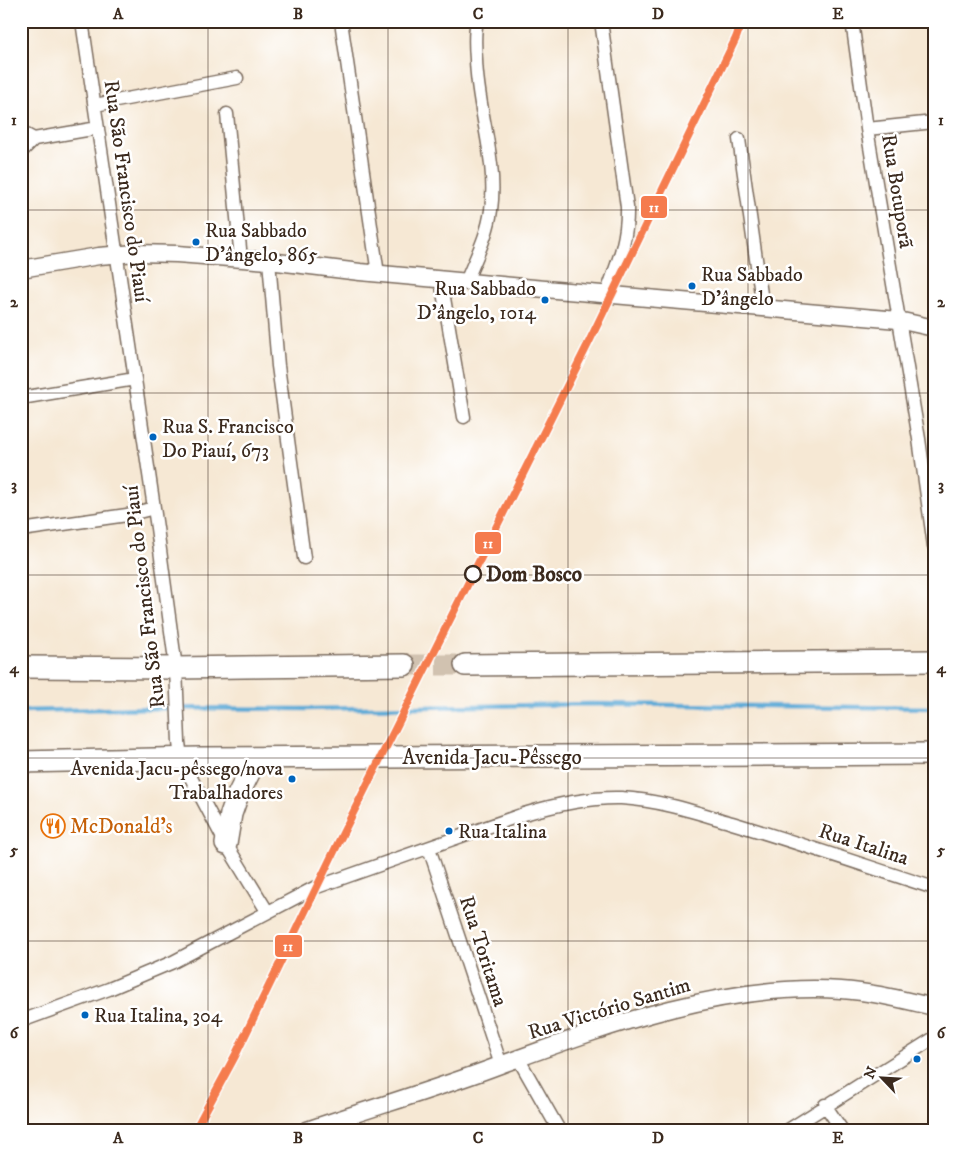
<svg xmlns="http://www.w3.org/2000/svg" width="955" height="1151" viewBox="0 0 955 1151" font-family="'IM FELL DW Pica',serif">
	<rect width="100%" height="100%" fill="#fff"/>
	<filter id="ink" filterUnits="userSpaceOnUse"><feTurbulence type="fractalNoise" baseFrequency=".02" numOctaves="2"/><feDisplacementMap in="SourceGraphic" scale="10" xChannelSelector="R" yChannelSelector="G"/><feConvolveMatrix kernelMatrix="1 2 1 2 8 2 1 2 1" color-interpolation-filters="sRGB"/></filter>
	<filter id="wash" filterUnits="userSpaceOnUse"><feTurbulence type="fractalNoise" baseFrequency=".0096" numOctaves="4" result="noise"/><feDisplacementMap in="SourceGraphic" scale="20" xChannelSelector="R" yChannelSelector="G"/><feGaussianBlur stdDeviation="1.12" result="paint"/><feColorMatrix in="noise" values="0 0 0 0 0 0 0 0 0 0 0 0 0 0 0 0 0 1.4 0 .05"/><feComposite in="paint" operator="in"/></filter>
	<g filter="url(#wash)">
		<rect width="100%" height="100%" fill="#f6e8d4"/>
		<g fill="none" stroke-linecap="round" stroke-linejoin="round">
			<!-- stream -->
			<path stroke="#5eabd7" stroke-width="4.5" d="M21,711l132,-3 152,1 286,-5 343,4"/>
		</g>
	</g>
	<g filter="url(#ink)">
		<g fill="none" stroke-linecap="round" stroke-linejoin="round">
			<!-- trunk-tunnel -->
			<path stroke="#d1c2b0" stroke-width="21" stroke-dasharray="21 11" stroke-linecap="butt" d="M404,665h61"/>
			<!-- minor casing -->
			<g stroke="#7c6c5e" stroke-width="15">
				<path id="minor" d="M82,21l75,507 19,140 3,74 2,17 45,85 41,67
					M341,21l37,253
					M601,21l26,186c1,34 -10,57 -21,88
					M852,21l15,108 52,310 15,107
					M95,105l142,-27
					M227,114l14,145
					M867,129l67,-7
					M21,132l13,7
					M739,139l24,169
					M21,152l13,-13 64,-11
					M269,261l9,105 26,192
					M441,280l23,137
					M466,282c9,-23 22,-47 25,-72 7,-50 -14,-101 -15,-151 -1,-12 -2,-25 1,-38
					M21,398l114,-19
					M21,530l106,-15 27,-7
					M429,848l72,217
					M21,1021l88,-32 64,-27 141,-74 210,-74c31,-9 64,-17 97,-16 38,2 74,14 111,25 67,20 134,43 202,65
					M518,1058l41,72
					M825,1105l17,25
					M788,1130l146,-92"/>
			</g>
			<!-- tertiary casing -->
			<g stroke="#7c6c5e" stroke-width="19">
				<path id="tertiary" d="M21,269l78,-13 37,-3 41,1 92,7 91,11 196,18 342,30 36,8
					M307,1130c64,-22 130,-41 193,-65 107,-39 225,-83 341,-75 32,2 62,10 93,17"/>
			</g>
			<!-- trunk casing -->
			<g stroke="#7c6c5e" stroke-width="24">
				<path id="trunk" d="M465,665l469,-4
					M21,667l155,1 228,-3
					M21,762l178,-4 735,-4
					M226,844l5,-30 6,-17 19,-38"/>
			</g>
			<!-- minor -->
			<use href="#minor" stroke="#fff" stroke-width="12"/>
			<!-- tertiary -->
			<use href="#tertiary" stroke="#fff" stroke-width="16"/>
			<!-- trunk -->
			<use href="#trunk" stroke="#fff" stroke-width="21"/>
			<!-- rail-1 casing -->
			<g stroke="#fff" stroke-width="11">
				<path id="rail-1" d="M195,1130l40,-74 108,-223 245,-489 148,-306 6,-17"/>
			</g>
			<!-- rail-1 -->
			<use href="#rail-1" stroke="#f57b4e" stroke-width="8"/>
		</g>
	</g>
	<!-- grid -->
	<path fill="none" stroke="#3b2a1e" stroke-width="1" stroke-opacity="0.55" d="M208,21v1109M388,21v1109M568,21v1109M748,21v1109M21,210h913M21,393h913M21,575h913M21,758h913M21,941h913"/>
	<!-- icons -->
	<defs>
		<g id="restaurant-ring" transform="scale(1.25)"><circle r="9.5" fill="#fff" stroke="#e8710a" stroke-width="1.5"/><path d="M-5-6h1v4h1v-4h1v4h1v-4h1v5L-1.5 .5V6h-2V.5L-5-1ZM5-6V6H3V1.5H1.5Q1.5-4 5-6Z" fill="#e8710a"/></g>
	</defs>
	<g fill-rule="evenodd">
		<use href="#restaurant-ring" x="53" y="826"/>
	</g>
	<!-- markers -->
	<g fill="#0065bd" stroke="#fff" stroke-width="2">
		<circle cx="196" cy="242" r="4.5"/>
		<circle cx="692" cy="286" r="4.5"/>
		<circle cx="545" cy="300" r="4.5"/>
		<circle cx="153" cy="437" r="4.5"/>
		<circle cx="292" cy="779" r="4.5"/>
		<circle cx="449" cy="831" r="4.5"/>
		<circle cx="85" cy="1015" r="4.5"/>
		<circle cx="917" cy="1059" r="4.5"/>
	</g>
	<circle fill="#fff" stroke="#3b2a1e" stroke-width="2.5" cx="473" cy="574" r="8"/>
	<g text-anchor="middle" stroke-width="5" stroke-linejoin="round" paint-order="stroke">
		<!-- bus labels -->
		<g font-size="20" fill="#3b2a1e" stroke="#fff" text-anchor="start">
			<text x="205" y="237">Rua Sabbado<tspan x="205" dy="24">D'ângelo, 865</tspan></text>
			<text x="701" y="281">Rua Sabbado<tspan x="701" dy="24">D'ângelo</tspan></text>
			<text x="536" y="295" text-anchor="end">Rua Sabbado<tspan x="536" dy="24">D'ângelo, 1014</tspan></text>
			<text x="162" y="433">Rua S. Francisco<tspan x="162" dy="24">Do Piauí, 673</tspan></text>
			<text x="283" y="775" text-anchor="end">Avenida Jacu-pêssego/nova<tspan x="283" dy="24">Trabalhadores</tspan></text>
			<text x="458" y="838">Rua Italina</text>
			<text x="94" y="1022">Rua Italina, 304</text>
		</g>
		<!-- street labels -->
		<g font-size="21" fill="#3b2a1e" stroke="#fff">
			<text transform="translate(127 191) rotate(82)" y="7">Rua São Francisco do Piauí</text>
			<text transform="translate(898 191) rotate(81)" y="7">Rua Botuporã</text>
			<text transform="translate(144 597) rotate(-97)" y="7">Rua São Francisco do Piauí</text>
			<text x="492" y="764">Avenida Jacu-Pêssego</text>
			<text transform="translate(864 844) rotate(18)" y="7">Rua Italina</text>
			<text transform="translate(484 951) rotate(72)" y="7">Rua Toritama</text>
			<text transform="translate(609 1008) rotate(-17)" y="7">Rua Victório Santim</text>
		</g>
		<!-- stop labels -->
		<g font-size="21" font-weight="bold" fill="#3b2a1e" stroke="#fff" text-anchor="start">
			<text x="486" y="581">Dom Bosco</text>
		</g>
		<!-- food labels -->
		<g font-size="21" fill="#c56008" stroke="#fff" text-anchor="start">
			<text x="70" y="833">McDonald's</text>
		</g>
	</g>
	<g stroke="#fff" stroke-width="2">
		<rect x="640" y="195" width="28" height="24" rx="5" fill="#f57b4e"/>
		<rect x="474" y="531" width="28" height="24" rx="5" fill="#f57b4e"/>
		<rect x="274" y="934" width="29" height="24" rx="5" fill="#f57b4e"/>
	</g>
	<g font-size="14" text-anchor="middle" font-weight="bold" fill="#fff">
		<text x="654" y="212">11</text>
		<text x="488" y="548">11</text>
		<text x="288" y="951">11</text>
	</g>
	<!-- margin -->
	<rect width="955" height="1151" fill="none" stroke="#fff" stroke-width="55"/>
	<!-- north arrow -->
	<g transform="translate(882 1078) rotate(295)" stroke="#ffffff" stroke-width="4" paint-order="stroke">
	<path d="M0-4L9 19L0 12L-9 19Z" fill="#3b2a1e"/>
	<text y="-8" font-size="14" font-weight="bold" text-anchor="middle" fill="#3b2a1e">N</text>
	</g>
	<rect x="28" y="28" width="900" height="1096" fill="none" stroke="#3b2a1e" stroke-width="2"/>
	<g font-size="16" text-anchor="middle" font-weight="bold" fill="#3b2a1e">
		<text x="118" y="19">A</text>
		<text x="298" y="19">B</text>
		<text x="478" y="19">C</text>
		<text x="658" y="19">D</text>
		<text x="838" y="19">E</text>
		<text x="14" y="125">1</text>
		<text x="941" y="125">1</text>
		<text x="14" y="307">2</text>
		<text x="941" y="307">2</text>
		<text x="14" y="490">3</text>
		<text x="941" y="490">3</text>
		<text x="14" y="673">4</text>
		<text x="941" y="673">4</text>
		<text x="14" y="855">5</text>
		<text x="941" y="855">5</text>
		<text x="14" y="1038">6</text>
		<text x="941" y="1038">6</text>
		<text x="118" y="1143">A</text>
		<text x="298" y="1143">B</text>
		<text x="478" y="1143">C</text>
		<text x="658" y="1143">D</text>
		<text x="838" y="1143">E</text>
	</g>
</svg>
